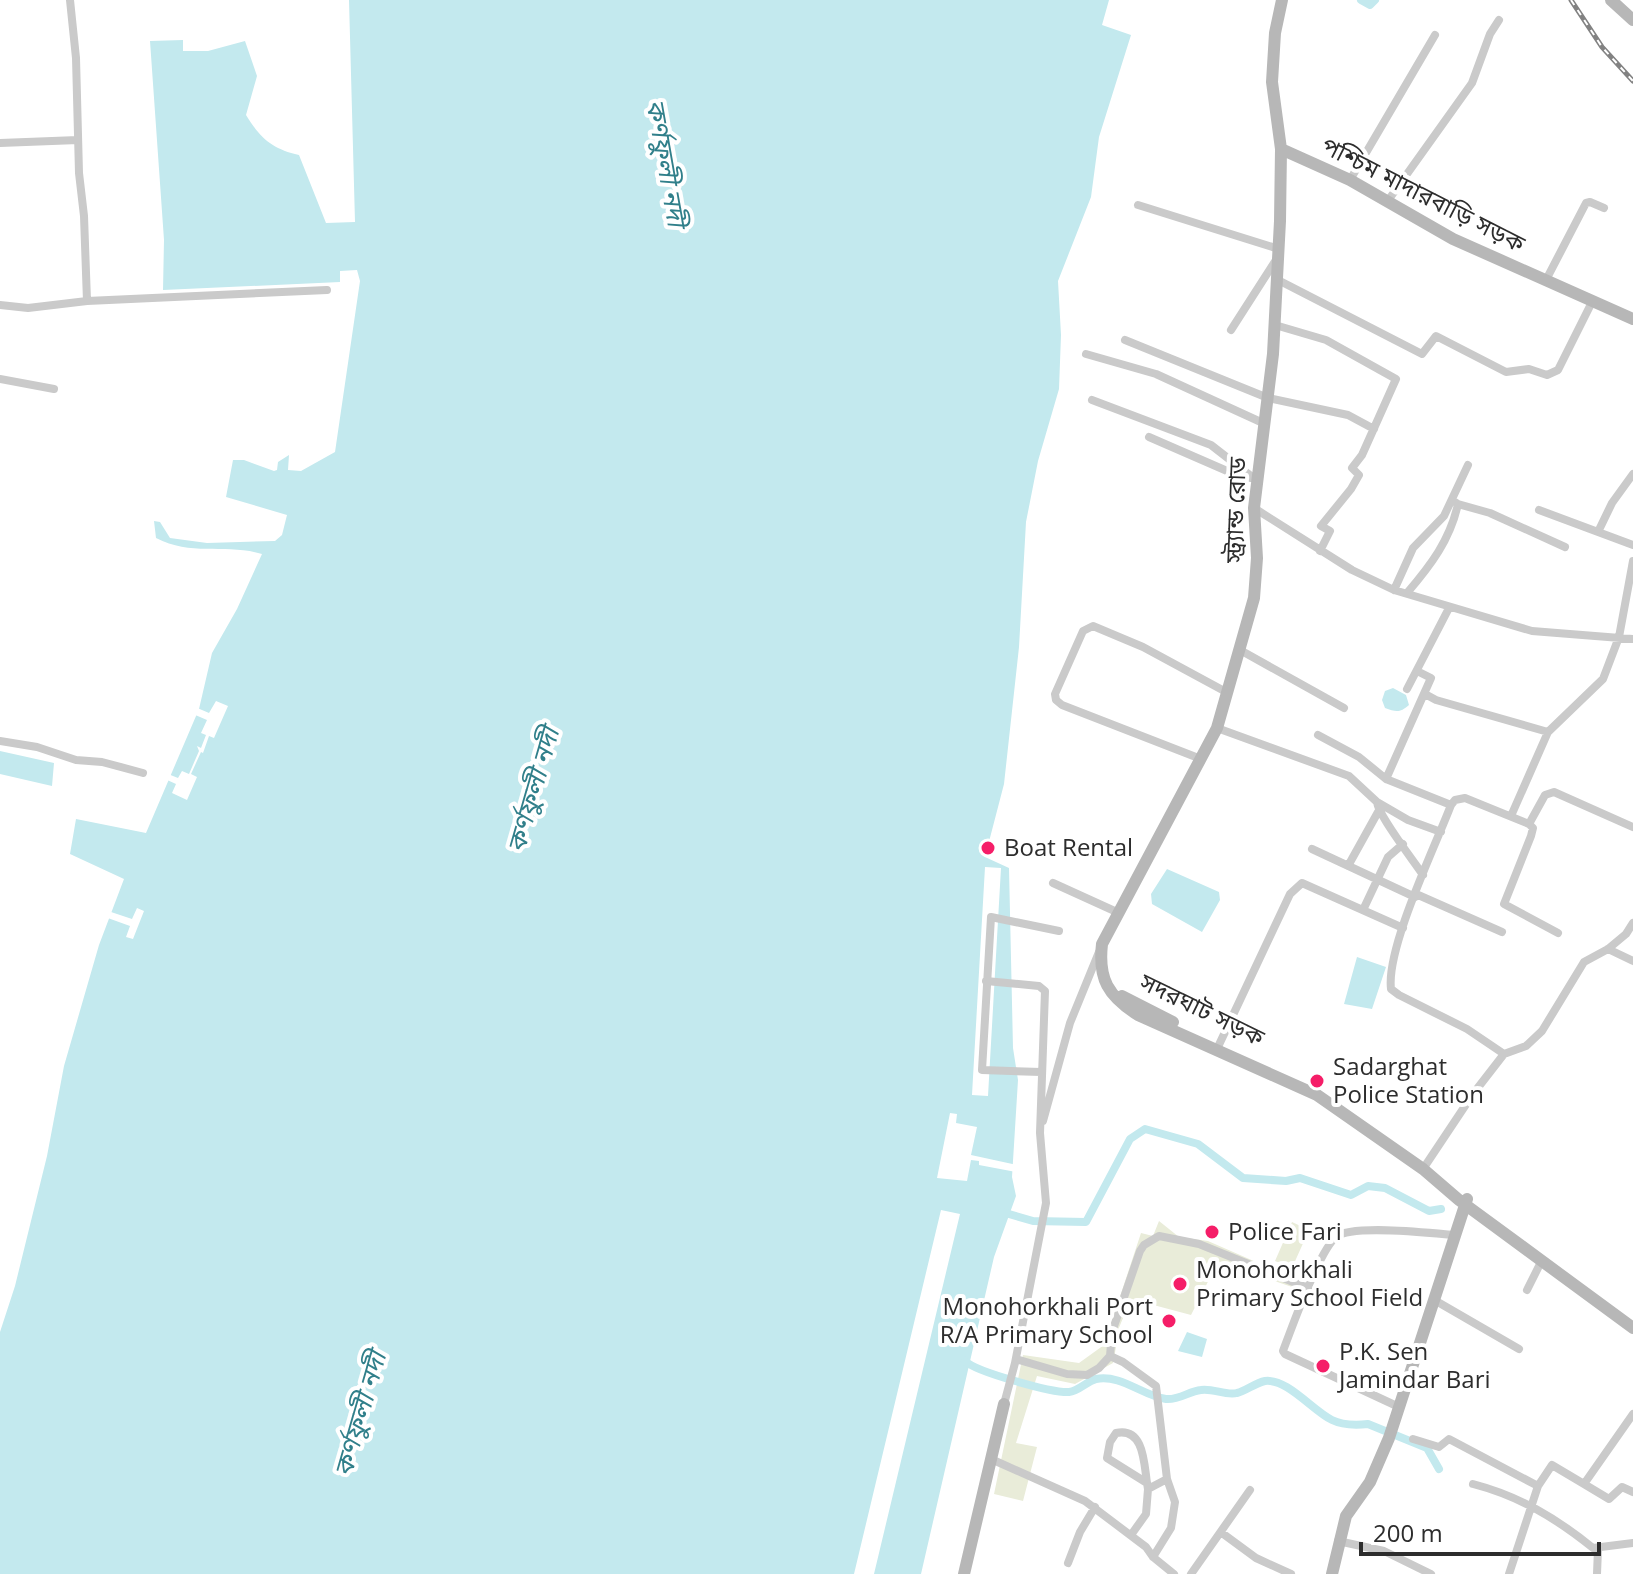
<svg xmlns="http://www.w3.org/2000/svg" width="1633" height="1574" viewBox="0 0 1633 1574" font-family="'Open Sans','Noto Sans Bengali',sans-serif">
	<rect width="100%" height="100%" fill="#fff"/>
	<!-- green -->
	<path fill="#e9ecd9" d="M1159,1221l20,16 29,4 96,42 -3,7 -83,-28 -27,53 -60,-16 -18,43 3,5 -3,16 -38,21 -38,-8 -21,67 21,4 -14,54 -29,-7 29,-139 56,8 25,-18 37,-112 12,3z
		M1292,1222l17,8 -17,38 -17,-7z"/>
	<!-- water -->
	<path fill="#c3e9ee" d="M349,0h760l-7,25 29,10 -32,102 -8,60 -33,84 3,54 -2,54 -21,72 -12,61 -7,125 -15,137 -19,73 24,11 4,180 5,32 -6,97 4,19 -22,61 -73,317h-921v-242l15,-46 32,-130 17,-90 35,-121 25,-66 -54,-25 6,-35 70,14 53,-124 13,-56 25,-44 25,-55c-36,-11 -69,3 -106,-16l-2,-17 6,1 10,16 37,5 68,-2 7,-6 5,-20 -61,-18 7,-37h11l30,11 3,-1 1,-8 11,-7 -1,15 13,1 34,-19 25,-171 -3,-11 -17,1v11l-177,8 1,-50 -14,-199 33,-1v11h25l37,-10 12,35 -11,39c14,23 26,34 53,40l27,68 29,-1z
		M1393,688l13,7 3,10c-9,8 -13,7 -24,3l-3,-8 3,-9z
		M0,751l54,12 -2,23 -52,-12z
		M1167,869l52,23 1,8 -18,32 -50,-28 -1,-10z
		M1357,957l29,10 -14,42 -28,-5z
		M1187,1332l20,7 -5,18 -24,-6z"/>
	<!-- pier -->
	<path fill="#fff" d="M216,701l12,5 -14,32 -5,-2 -6,17 -2,-1 -10,22 6,3 -10,23 -15,-7 4,-9 -11,-5 3,-5 10,4 4,-7 7,3 10,-23 -2,-5 4,2 5,-13 -5,-2 6,-13 -14,-6 2,-7 14,6z
		M985,867l16,1 -13,228 -16,-1z
		M137,908l7,3 -11,28 -7,-2 4,-11 -25,-9 3,-6 24,8z
		M950,1113l7,1 -1,9 21,4 -6,28 46,10 -1,7 -37,-7v-4l-8,-1 -4,21 -30,-3z
		M941,1210l19,4 -86,360h-20z"/>
	<g fill="none" stroke-linecap="round" stroke-linejoin="round">
		<!-- canal -->
		<path stroke="#c3e9ee" stroke-width="8" d="M1361,0l9,5 5,-5
			M1002,1212l31,9 53,1 44,-83 15,-10 53,15 45,34 43,3 14,-3 51,17 17,-9 17,2 44,23 12,-2
			M965,1361c11,11 88,32 104,31 10,-1 18,-11 27,-13 25,-5 47,17 70,20 14,1 23,-8 35,-9 12,-2 25,6 36,3 9,-2 18,-10 28,-12 22,-3 48,30 67,39 10,5 26,5 36,4l59,24 12,21"/>
		<!-- street -->
		<path stroke="#cacaca" stroke-width="8" d="M70,0l6,58 3,115 5,43 3,85
			M0,143l78,-3
			M1350,180l85,-145
			M1387,202l85,-119 18,-49 9,-14
			M1138,205l141,44
			M1278,280l144,74 14,-18 70,36 23,-3 18,6 11,-5 35,-70
			M1546,280l40,-77 4,-1 14,6
			M0,305l28,3 59,-7 240,-11
			M1275,325l51,15 70,39 -34,76 -10,13 7,7 -8,14 -30,37 9,5 -10,20
			M1231,330l45,-70
			M1125,340l143,58 80,17 26,14
			M1086,354l70,20 107,49
			M0,379l54,10
			M1092,400l119,45 45,35
			M1149,437l85,37 17,4
			M1458,504l32,9 75,34
			M1254,508l98,62 42,20 138,41 101,8
			M1539,510l94,35
			M1598,532l14,-29 21,-29
			M1394,590l19,-42 31,-32 24,-51
			M1407,593c24,-28 43,-53 51,-89l-3,-2
			M1240,650l104,58
			M1407,689l42,-81
			M1425,694l11,6 112,32
			M1217,728l132,48 28,26c1,13 36,58 46,73
			M1318,735l41,22 27,22 65,26
			M0,741l37,6 39,13 26,2 41,11
			M1201,759l-139,-54 -6,-5 -1,-6 28,-63 10,-5 50,21 85,46
			M1386,779l45,-101 -14,-7
			M1377,802l31,18 33,12
			M1511,816l37,-84 55,-53 16,-42 14,-76
			M1529,824l16,-29 9,-3 79,35
			M1312,849l103,48
			M1348,866l30,-54
			M1053,883l66,30
			M1416,894l86,38
			M1363,910l25,-53 15,-13
			M1608,949l25,12
			M986,981l53,5 6,5 -5,142 6,70 -31,160 -11,41
			M1217,1049l73,-155 12,-11 101,45
			M1504,1054l-37,-25 -68,-34 -8,-6c-5,-41 44,-142 60,-184l4,-5 10,-2 64,26 4,4 -2,8 -27,68 54,29
			M1041,1072l-59,-2 9,-153 68,14
			M1043,1121l27,-98 29,-71
			M1423,1169l50,-75 31,-40 22,-8 16,-15 42,-69 24,-13 18,-15 7,-11
			M1527,1290l15,-30
			M1436,1301l83,48
			M1110,1356l13,6 33,24 11,93 8,23 -4,26 -18,29
			M1016,1359l51,15 20,1 12,-7 11,-12 2,-24 28,-81 4,-6 15,-9 40,8 109,44
			M1399,1407l-114,-53 -2,-3c9,-24 36,-100 53,-114 15,-13 96,-4 118,-2
			M1413,1439l26,8 10,-8 89,47 -29,88
			M991,1459l94,42 61,46 7,10 21,17
			M1147,1483l-40,-25 3,-16 6,-9c28,-6 28,30 31,50l1,6
			M1473,1484c46,12 83,34 120,64l40,-5
			M1584,1484l25,15 13,-12 11,5
			M1538,1486l14,-21 32,19 49,-70
			M1222,1533l34,25 35,16
			M1131,1535l15,-21 2,-25 19,-10
			M1338,1541l46,10 47,23
			M1068,1563l12,-31 15,-25
			M1191,1574l59,-84
			M1597,1574l1,-25"/>
		<!-- secondary -->
		<path stroke="#b7b7b7" stroke-width="12" d="M1282,0l-7,33 -3,49 9,67 -1,72 -7,133 -19,154 3,50 -3,40 -37,130 -115,216c-4,35 6,52 36,71l179,80 106,74 36,31 174,128
			M1611,0l22,20
			M1281,149l69,31 103,59 180,80
			M1122,996l51,26
			M964,1574l40,-170
			M1332,1574l14,-58 24,-34 19,-44 78,-239"/>
		<!-- rail casing -->
		<g stroke="#828282" stroke-width="5">
			<path id="rail" d="M1571,0l31,47 31,34"/>
		</g>
		<!-- rail -->
		<use href="#rail" stroke="#fff" stroke-width="2" stroke-dasharray="6" stroke-linecap="butt"/>
	</g>
	<!-- markers -->
	<g fill="#f51e68" stroke="#fff" stroke-width="3">
		<circle cx="988" cy="848" r="8"/>
		<circle cx="1317" cy="1081" r="8"/>
		<circle cx="1212" cy="1232" r="8"/>
		<circle cx="1180" cy="1284" r="8"/>
		<circle cx="1169" cy="1321" r="8"/>
		<circle cx="1323" cy="1366" r="8"/>
	</g>
	<g text-anchor="middle" stroke-width="8" stroke-linejoin="round" paint-order="stroke">
		<!-- street labels -->
		<g font-size="24" fill="#2d2d2d" stroke="#fff">
			<text transform="translate(1423 195) rotate(27)" y="8">পশ্চিম মাদারবাড়ি সড়ক</text>
			<text transform="translate(1236 510) rotate(-88)" y="8">স্ট্র্যান্ড রোড</text>
			<text transform="translate(1202 1010) rotate(26)" y="8">সদরঘাট সড়ক</text>
		</g>
		<!-- poi labels -->
		<g font-size="24" fill="#2d2d2d" stroke="#fff" text-anchor="start">
			<text x="1004" y="856">Boat Rental</text>
			<text x="1333" y="1075">Sadarghat<tspan x="1333" dy="28">Police Station</tspan></text>
			<text x="1228" y="1240">Police Fari</text>
			<text x="1196" y="1278">Monohorkhali<tspan x="1196" dy="28">Primary School Field</tspan></text>
			<text x="1153" y="1315" text-anchor="end">Monohorkhali Port<tspan x="1153" dy="28">R/A Primary School</tspan></text>
			<text x="1339" y="1360">P.K. Sen<tspan x="1339" dy="28">Jamindar Bari</tspan></text>
		</g>
		<!-- water labels -->
		<g font-size="26" font-style="italic" fill="#307f8a" stroke="#fff">
			<text transform="translate(666 163) rotate(80)" y="9">কর্ণফুলী নদী</text>
			<text transform="translate(533 790) rotate(-74)" y="9">কর্ণফুলী নদী</text>
			<text transform="translate(360 1414) rotate(-74)" y="9">কর্ণফুলী নদী</text>
		</g>
	</g>
	<!-- scale -->
	<path d="M1361 1542v12h238v-12" fill="none" stroke="#2d2d2d" stroke-width="4"/>
	<text x="1373" y="1542" font-size="24" fill="#2d2d2d" stroke="#ffffff" stroke-width="6" paint-order="stroke">200 m</text>
</svg>
